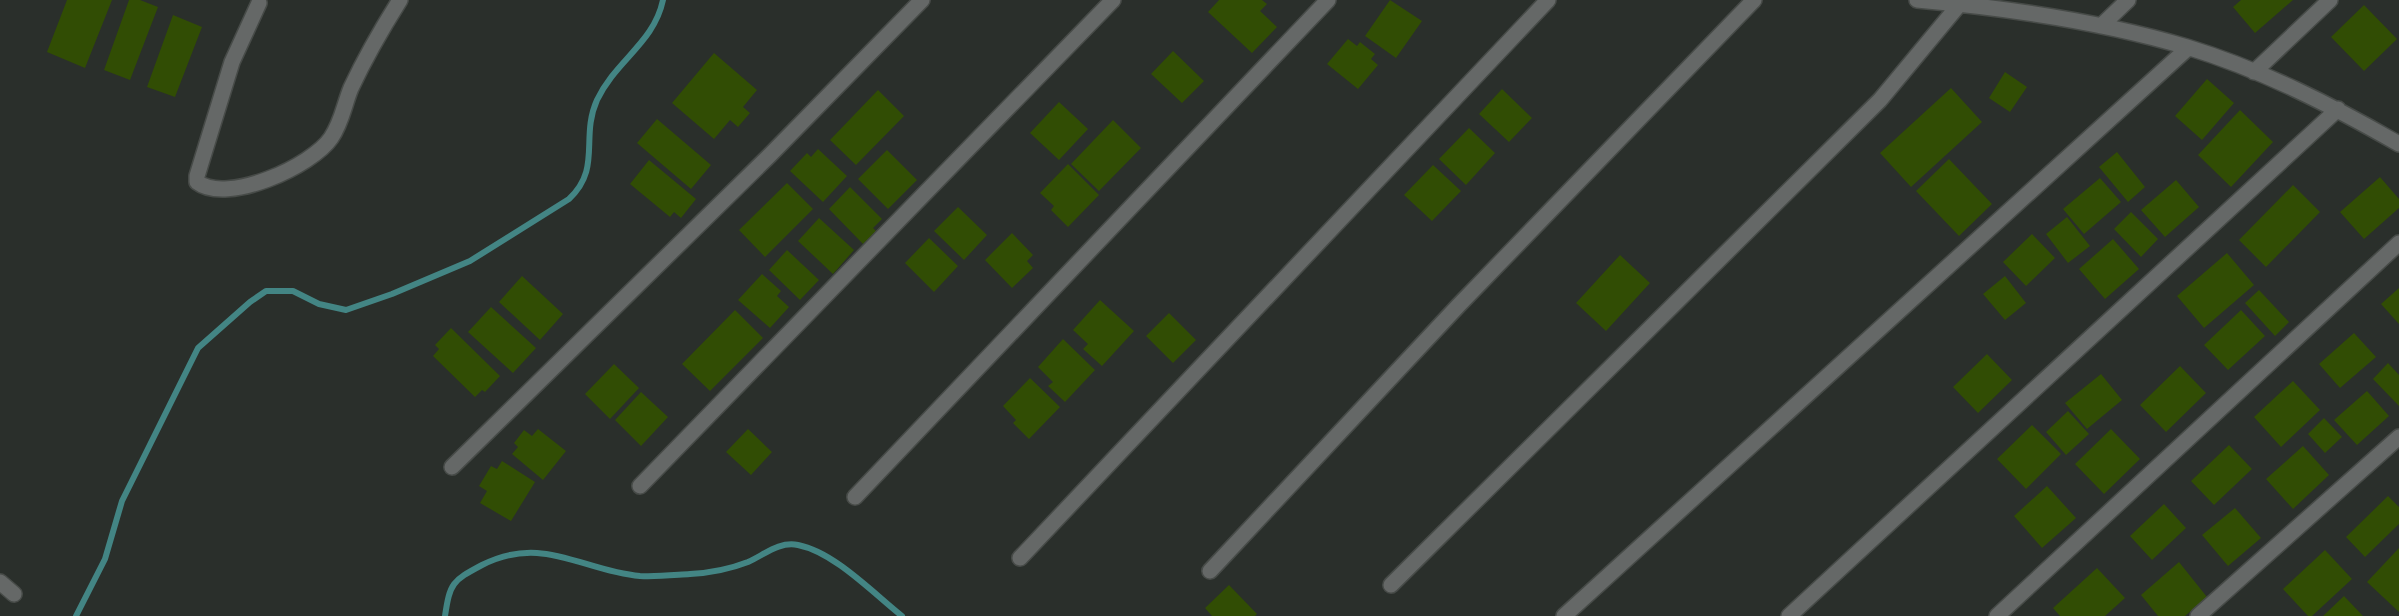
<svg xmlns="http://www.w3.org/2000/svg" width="2399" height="616" viewBox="0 0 2399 616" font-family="Cabin,sans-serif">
	<rect width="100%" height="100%" fill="#2a2f2b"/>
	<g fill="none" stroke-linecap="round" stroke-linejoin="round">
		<!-- stream -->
		<path stroke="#438584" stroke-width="6" d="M76,616l29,-57 17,-58 76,-153 52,-46 16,-11h27l26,13 27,6 46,-16 78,-33 99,-62c33,-31 11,-61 28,-99 19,-40 57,-57 66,-100
			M445,616c5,-33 7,-35 37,-51 61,-31 100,6 158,11 16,1 34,-1 50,-2 19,-1 40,-5 58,-12 16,-7 31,-21 50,-17 36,7 75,48 104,71"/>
	</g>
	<!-- building -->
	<path fill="#314d04" d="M67,0h45l-27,68 -38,-16z
		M129,0h11l18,7 -28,73 -26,-10z
		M1219,0h43l5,4 -7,7 17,16 -25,26 -44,-41z
		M1390,0l32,21 -26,37 -31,-22z
		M2241,0h52l-38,33 -22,-26z
		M2364,5l33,34 -33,32 -33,-34z
		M173,15l29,12 -27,70 -28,-10z
		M1348,39l9,7 3,-4 15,12 -4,5 7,6 -20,24 -31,-25z
		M1173,51l31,30 -22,22 -31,-29z
		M714,53l43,37 -14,17 7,6 -12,14 -8,-7 -16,19 -42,-36z
		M2005,72l22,15 -17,25 -21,-14z
		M2207,79l27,24 -32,37 -27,-24z
		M1951,88l31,34 -71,65 -31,-34z
		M1502,89l30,29 -23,24 -30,-28z
		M878,90l26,26 -48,49 -26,-25z
		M1059,102l29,27 -29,31 -29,-27z
		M2240,110l33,32 -42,45 -33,-32z
		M657,119l54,46 -20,24 -54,-46z
		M1113,120l28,28 -42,43 -28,-27z
		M1469,128l26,25 -29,32 -27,-26z
		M818,149l29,27 -24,26 -33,-31 17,-18 4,4z
		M887,150l30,30 -29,29 -30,-30z
		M2117,152l28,35 -17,15 -29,-35z
		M1949,159l43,45 -33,32 -43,-45z
		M649,160l47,39 -15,19 -7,-6 -4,5 -40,-33z
		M1068,164l31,31 -31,32 -17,-17 3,-4 -14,-13z
		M1433,165l28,26 -29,30 -28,-26z
		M2380,177l19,22v9l-35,31 -24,-27z
		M2100,178l21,24 -37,32 -21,-25z
		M2176,180l23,27 -34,30 -24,-27z
		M787,183l26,26 -48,48 -26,-27z
		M2293,185l27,27 -54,55 -27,-27z
		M850,187l32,32 -9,9 3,3 -13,13 -34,-35z
		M958,207l29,28 -23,25 -30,-29z
		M2131,212l27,27 -17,18 -27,-28z
		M2067,217l23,29 -22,17 -22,-29z
		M819,218l35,32 -21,24 -35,-33z
		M1012,233l21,22 -6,6 6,7 -21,20 -27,-28z
		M2032,234l23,24 -29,28 -23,-24z
		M929,238l29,28 -24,26 -29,-29z
		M2113,239l26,30 -34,30 -26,-30z
		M787,250l32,30 -19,20 -31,-30z
		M2227,253l27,32 -50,43 -27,-32z
		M1620,255l30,28 -44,48 -30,-28z
		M762,274l19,17 -4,5 12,11 -19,21 -32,-28z
		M522,276l41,38 -23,26 -41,-38z
		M2005,276l21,27 -21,17 -22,-26z
		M2399,288v36l-18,-20z
		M2259,290l30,32 -14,14 -30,-33z
		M1100,300l34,31 -32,35 -19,-17 5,-5 -15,-14z
		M491,307l45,41 -23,25 -45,-41z
		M735,310l28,28 -53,53 -28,-27z
		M2241,310l24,26 -37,34 -24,-25z
		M1169,313l27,27 -23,23 -27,-27z
		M451,328l49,48 -15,16 -3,-2 -7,7 -42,-41 6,-7 -4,-4z
		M2354,333l22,24 -36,31 -21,-24z
		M1063,339l32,31 -30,32 -17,-16 5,-4 -15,-15z
		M1987,354l25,26 -34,33 -25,-26z
		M2388,363l11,12v31l-26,-27z
		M614,364l25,24 -29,31 -25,-25z
		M2180,366l26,27 -40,39 -26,-27z
		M2101,374l21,26 -35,29 -22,-26z
		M1030,378l30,29 -31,32 -16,-16 3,-3 -13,-14z
		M2293,381l27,29 -39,37 -27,-30z
		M2367,391l22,25 -32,29 -23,-25z
		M641,392l27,25 -27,29 -26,-26z
		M2068,411l21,23 -23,21 -20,-23z
		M2324,418l18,19 -17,16 -17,-19z
		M2032,425l29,29 -35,35 -29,-30z
		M538,429l28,22 -23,29 -31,-26 6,-7 -4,-4 10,-13 8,6z
		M748,429l24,23 -21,23 -25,-23z
		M2111,429l29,30 -36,35 -29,-30z
		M2229,445l23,24 -38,36 -23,-24z
		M2303,446l26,29 -36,34 -27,-30z
		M502,461l33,21 -24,39 -31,-18 7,-12 -8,-5 12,-20 6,3z
		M2047,486l29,32 -34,30 -28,-32z
		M2388,496l11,11v17l-34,33 -19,-20z
		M2164,504l22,24 -34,32 -22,-24z
		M2235,508l26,30 -33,28 -26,-31z
		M2399,548v64l-32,-30z
		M2325,550l27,29 -40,37h-4l-25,-27z
		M2179,562l28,35 -22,19h-27l-17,-21z
		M2097,568l28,30 -20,18h-45l-7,-8z
		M1229,585l28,29 -2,2h-43l-7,-8z
		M2344,596l19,20h-40z"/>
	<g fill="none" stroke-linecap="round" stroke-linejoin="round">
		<!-- minor casing -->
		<g stroke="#474b48" stroke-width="18">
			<path id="minor" d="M1917,0c90,8 183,21 270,47 75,23 144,58 212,97
				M259,3l-27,59 -35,114v6c30,23 115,-16 134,-44 11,-16 13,-33 20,-50 15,-32 30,-58 49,-88
				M2101,26l27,-26
				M2254,72l76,-72
				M452,467l318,-312 152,-155
				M640,486l473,-486
				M855,497l473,-497
				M1020,558l528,-558
				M1210,571l248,-265 296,-306
				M0,582l14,12
				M1391,585l489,-485 83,-100
				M1564,616l624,-568
				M1789,616l549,-507
				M1997,616l402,-373
				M2198,616l201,-179"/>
		</g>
		<!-- minor -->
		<use href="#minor" stroke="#656867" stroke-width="15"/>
	</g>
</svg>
